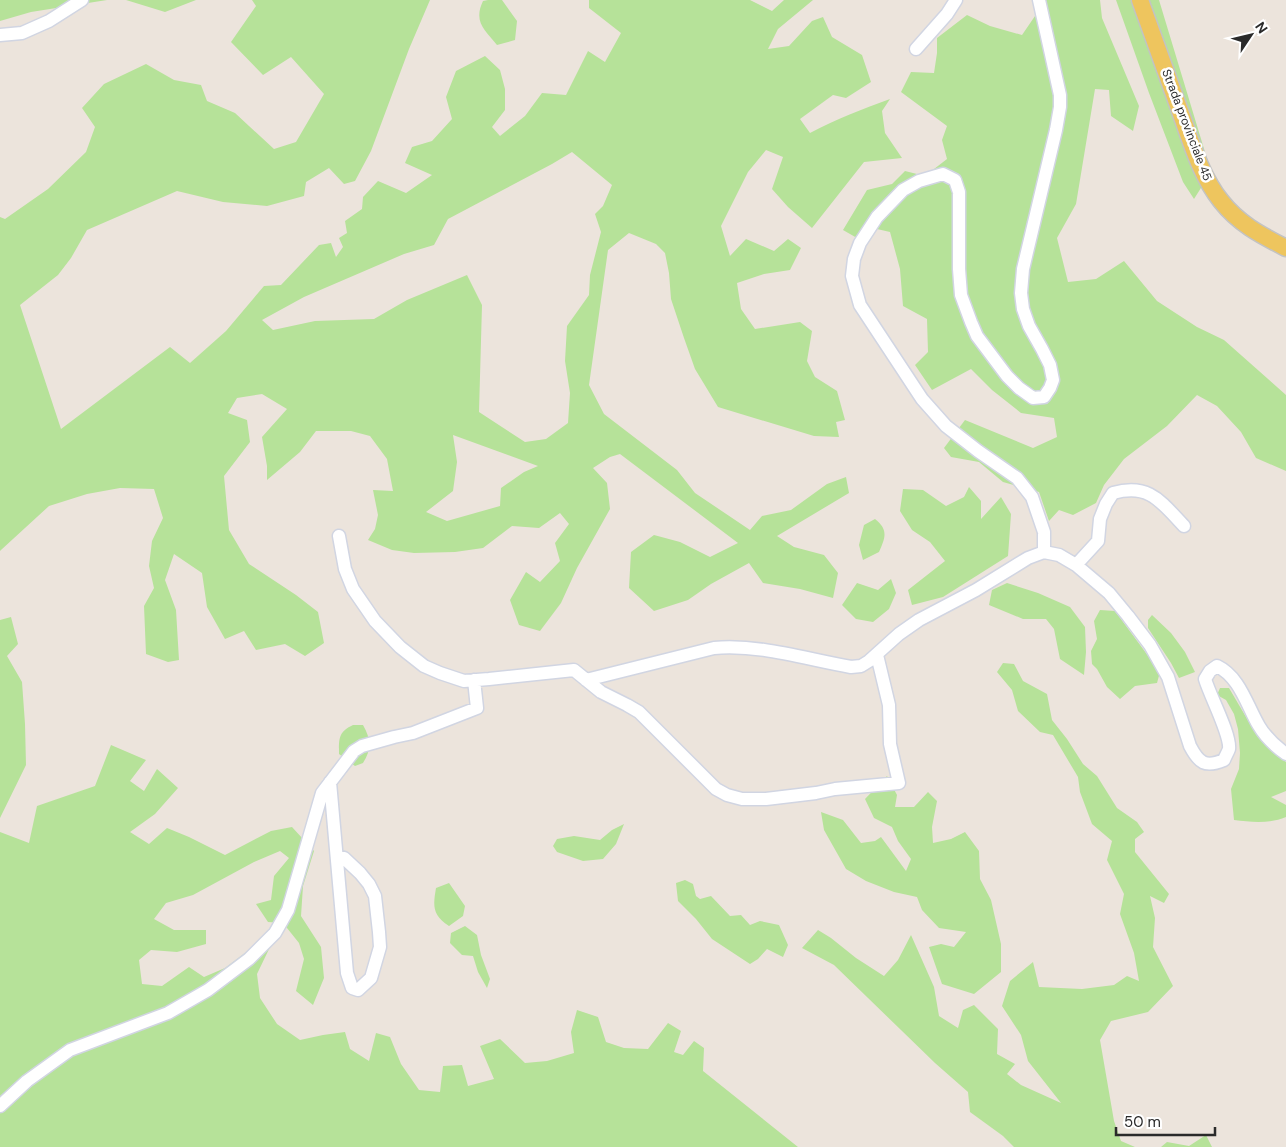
<svg xmlns="http://www.w3.org/2000/svg" width="1286" height="1147" viewBox="0 0 1286 1147" font-family="'DM Sans',sans-serif">
	<rect width="100%" height="100%" fill="#ece4dc"/>
	<!-- green -->
	<path fill="#b6e299" fill-rule="evenodd" d="M0,0h107l-76,12 -31,9z
		M126,0h70l-31,12z
		M252,0h178l-21,49 -38,102 -16,30 -11,3 -15,-16 -23,14 -2,14 -37,10 -44,-4 -46,-11 -90,39 -16,28 -13,17 -38,30 41,124 109,-82 20,16 36,-32 38,-45 17,-1 38,-40 12,-2 5,14 7,-10 -4,-9 8,-5 -2,-12 17,-12 1,-12 15,-16 28,12 26,-18 -27,-12 7,-16 20,-6 20,-22 -6,-22 10,-26 29,-15 15,14 5,19v21l-13,17 8,9 25,-20 17,-23 24,2 22,-44 17,11 16,-29 -32,-25v-8h161l22,11 12,-11h29l-35,29 -10,20 21,-3 23,-25 11,-4 9,20 30,18 9,27 -25,16 -13,-3 -33,24 10,14c26,-14 53,-24 80,-34l-8,12 3,22 17,25 -38,4 -52,66 -24,-21 -16,-18 11,-32 -17,-7 -18,22 -27,54 9,30 16,-17 28,12 14,-12 13,9 -11,22 -26,4 -27,9 4,26 14,20 45,-7 12,9 -5,30 8,16 22,14 8,29 -9,2 3,15 -25,-1 -96,-29 -23,-38 -11,-31 -13,-39 -2,-26 -4,-20 -9,-9 -27,-11 -21,17 -19,135 15,29 73,56 18,23 55,37 12,-14 29,-6 36,-26 19,-7 3,16 -72,43 17,11 30,8 14,18 -5,25 -33,-9 -37,-6 -14,-20 -38,21 -23,16 -34,11 -25,-23 2,-36 23,-17 26,7 30,15 28,-14 -118,-89 -10,3 -17,11 14,15 3,26 -33,59 -16,35 -21,28 -21,-6 -9,-25 16,-28 14,10 20,-21 -5,-18 14,-19 -9,-11 -21,15 -27,-2 -29,22 -28,4 -41,1 -22,-3 -24,-10 7,-11 3,-14 -5,-25 20,1 -6,-32 -17,-23 -19,-5h-35l-16,21 -33,28v-14l-5,-29 25,-28 -25,-15 -25,4 -9,15 19,7 3,22 -26,34 5,54 20,34 47,31 22,17 6,31 -19,13 -20,-12 -29,6 -12,-19 -19,8 -18,-32 -5,-34 -28,-19 -9,26 11,30 3,50 -11,2 -22,-8 -2,-48 10,-18 -5,-22 3,-25 11,-23 -9,-29 -34,-1 -33,6 -38,12 -48,44 -1,1v-334l5,2 43,-30 38,-37 9,-25 -13,-19 22,-24 42,-20 28,16 27,5 6,16 28,12 39,36 22,-7 28,-48 -33,-37 -28,18 -32,-33 25,-36zM572,152l40,33 -9,21 -8,8 6,18 -11,43 -1,20 -22,31 -2,35 5,32 -2,30 -22,16 -21,3 -46,-30 3,-107 -15,-30 -60,25 -33,19 -59,2 -42,9 -11,-10 42,-23 100,-43 30,-9 14,-26 104,-55zM453,435l85,31 -14,6 -23,16 -1,18 -53,15 -21,-9 27,-21 4,-29z
		M488,0h14l15,21 -2,19 -18,5c-12,-15 -24,-23 -14,-44z
		M1046,0h54l2,18 37,88 -6,25 -22,-15 -2,-26 -14,-1 -19,115 -19,34 11,44 28,-3 28,-18 33,40 40,26 27,13 62,55v76l-30,-13 -15,-26 -24,-26 -20,-11 -30,31 -43,33 -20,26 -8,18 -23,12 -14,-5 -10,11 -10,-29 -36,-10 -24,-20 -28,-5 -7,-9 21,-28 68,28 24,-11 -3,-19 -33,-5 -29,-23 -21,-21 -39,21 -17,-25 13,-13 -1,-33 -24,-13 -3,-37 -10,-37 -26,-6 -7,12 -14,-8 24,-40 25,-6 13,-13 20,5 22,-17 -5,-19 5,-14 -46,-34 10,-20 23,1 3,-20v-15l30,-23 23,11 32,9z
		M1116,0h43l52,172 -17,27 -11,-17 -34,-89z
		M969,487l12,14v18l20,-22 10,17 -3,42 -65,41 -31,8 -4,-15 37,-29 -15,-19 -18,-12 -12,-19 3,-22 20,1 23,16 18,-9z
		M875,519c14,11 10,19 4,33l-16,8 -4,-15 5,-20z
		M891,579l5,14 -7,16 -16,13 -17,-3 -14,-14 15,-22 21,7z
		M1007,583l31,10 32,14 15,20 1,25 -2,23 -24,-16 -6,-30 -8,-10h-23l-34,-14 3,-15z
		M1100,610l15,1 45,61 -3,11 -22,3 -15,13 -13,-12 -10,-18 -5,-5 -1,-13 6,-12 -3,-18z
		M1152,615l19,18 14,19 10,20 -16,6 -8,-15 -23,-35v-8z
		M11,617l7,27 -11,12 15,26 3,42 1,41 -26,53v-198z
		M1003,663l11,1 9,17 24,13 5,26 15,19 16,25 14,12 20,32 20,14 7,10 -9,7v13l34,42 -5,9 -14,-7 5,22 -2,29 20,39 -25,26 -37,9 -11,19 14,81 7,20 14,6h-121l-11,-11 -33,-24 -2,-20 -33,-29 -101,-98 -32,-17 16,-18 13,8 25,20 28,18 14,-16 13,-25 23,52 5,29 19,12 5,-18 11,-5 24,24 -1,25 18,10 -8,10 14,11 40,18 -33,-42 -7,-26 -19,-29 8,-25 23,-19 6,25 43,2 32,-4 13,-9 12,5 -5,-28 -14,-39 4,-20 -17,-34 5,-19 -20,-17 -12,-32 -2,-15 -25,-42 -13,-3 -22,-21 -6,-21 -15,-18z
		M1220,688h9l27,46 12,14 18,14v29l-15,6 15,8v12c-17,7 -35,5 -52,3l-3,-31 8,-20 1,-16 -2,-24 -4,-15 -8,-14 -9,-5z
		M353,725h10c8,14 9,24 0,38l-8,3 -16,-12c0,-15 -1,-22 14,-29z
		M111,745l35,15 -16,21 14,10 13,-22 21,19 -23,26 -25,18 19,12 18,-16 22,9 36,18 46,-24 21,-4 22,24 -11,35 -2,30 20,31 3,31 -11,27 -17,-14 8,-32 -5,-16 -16,-20 -15,-1 -12,-18 15,-4 3,-24 15,-18 -9,-7 -26,11 -61,33 -27,8 -12,16 20,11h32v14l-29,8 -26,-2 -12,10 3,24 20,2 27,-19 15,10 21,-9 32,-24 13,3 -13,27 3,24 17,26 23,16 23,-5 22,-3 5,17 19,12 7,-28 14,4 11,27 18,26 21,2 3,-26 19,-1 6,21 26,-7 -14,-33 20,-7 25,24 22,-2 27,-8 -3,-21 6,-22 21,7 8,25 18,6 24,1 20,-26 13,8 -7,21 9,3 11,-14 10,7 -1,23 95,76h-798v-315l29,11 8,-37 58,-20z
		M887,776l10,19 -2,12h19l14,-15 9,9 -5,26 1,16 18,-4 14,-7 14,19 1,28 11,21 10,44v28l-27,22 -32,-10 -13,-37 12,-3 13,3 12,-15 -27,-4 -17,-18 -5,-13 -23,-5 -28,-11 -20,-12 -22,-39 -3,-18 22,8 18,23 14,-2 6,-4 25,34 5,-12 -13,-18 -6,-14 -18,-9 -9,-19z
		M624,824l-8,20 -13,15 -20,2 -26,-9 -4,-6 4,-7 17,-3 26,4 12,-10z
		M685,880l8,4 3,12 4,3 11,-3 19,20 11,-1 9,10 10,-4 19,4 9,20 -5,12 -16,-8 -9,10 -8,5 -38,-25 -16,-20 -18,-18 -2,-18z
		M449,883l16,23 -2,10 -14,10c-17,-11 -16,-20 -13,-38z
		M465,926l12,9 4,20 9,24 -3,9 -9,-16 -5,-16 -11,-1 -12,-12 1,-10z
		M1206,1135l6,12h-51l6,-5 22,4z"/>
	<g fill="none" stroke-linecap="round" stroke-linejoin="round">
		<!-- minor casing -->
		<g stroke="#d1d5e2" stroke-width="15">
			<path id="minor" d="M1039,0l21,95v12l-4,23 -33,139 -2,24 2,16 6,17 13,23 8,16 3,15 -3,8 -6,9 -11,1 -14,-10 -12,-12 -30,-40 -6,-14 -10,-27 -2,-26v-77l-4,-12 -12,-6 -24,7 -16,9 -26,27 -17,26 -6,16 -2,17 8,29 62,94 24,27 32,25 39,27 15,19 12,35v20
				M0,35l22,-2 27,-12 33,-21
				M916,49l31,-35 9,-14
				M339,536l6,33 8,20 22,32 25,26 24,19 16,7 24,8 25,-2 85,-9 27,22 26,13 12,7 77,77 11,6 15,4h24l50,-6 19,-4 64,-6 -9,-39 -1,-39 -12,-50
				M1076,565l22,-24 2,-22 6,-15 7,-11c37,-10 48,9 71,33
				M586,680l128,-32c46,-4 91,11 137,19l10,-1 8,-5 30,-27 20,-14 57,-30 52,-32 16,-6 15,3 17,10 33,28 19,23 22,29 18,32 22,69c9,17 15,22 34,14 1,-3 4,-8 5,-11 2,-14 -19,-53 -24,-70l5,-8 7,-5c23,11 30,40 42,60 7,12 16,20 27,28
				M330,782l17,191 5,15 6,2 13,-12 9,-31 -1,-15 -4,-36 -6,-12 -9,-11 -16,-15 -7,-2
				M0,1106l27,-25 43,-31 98,-37 40,-23 41,-31 26,-26 13,-23 34,-117 32,-42 8,-5 32,-9 19,-4 64,-25 -3,-28"/>
		</g>
		<!-- major casing -->
		<g stroke="#c3c3c3" stroke-width="19">
			<path id="major" d="M1140,0c13,37 27,74 40,111 11,31 21,65 41,90 18,23 40,34 65,47"/>
		</g>
		<!-- minor -->
		<use href="#minor" stroke="#fff" stroke-width="12"/>
		<!-- major -->
		<use href="#major" stroke="#eec55e" stroke-width="16"/>
	</g>
	<g text-anchor="middle" stroke-width="5" stroke-linejoin="round" paint-order="stroke">
		<!-- street labels -->
		<g font-size="12" fill="#2a2a2a" stroke="#fff">
			<text transform="translate(1187 125) rotate(69)" y="4">Strada provinciale 45</text>
		</g>
	</g>
	<!-- north arrow -->
	<g transform="translate(1251 35) rotate(55)" stroke="#ffffff" stroke-width="4" paint-order="stroke">
	<path d="M0-4L9 19L0 12L-9 19Z" fill="#2a2a2a"/>
	<text y="-8" font-size="14" font-weight="bold" text-anchor="middle" fill="#2a2a2a">N</text>
	</g>
	<!-- scale -->
	<path d="M1116 1127v8h99v-8" fill="none" stroke="#2a2a2a" stroke-width="2.5"/>
	<text x="1124" y="1127" font-size="15" fill="#2a2a2a" stroke="#ffffff" stroke-width="4" paint-order="stroke">50 m</text>
</svg>
